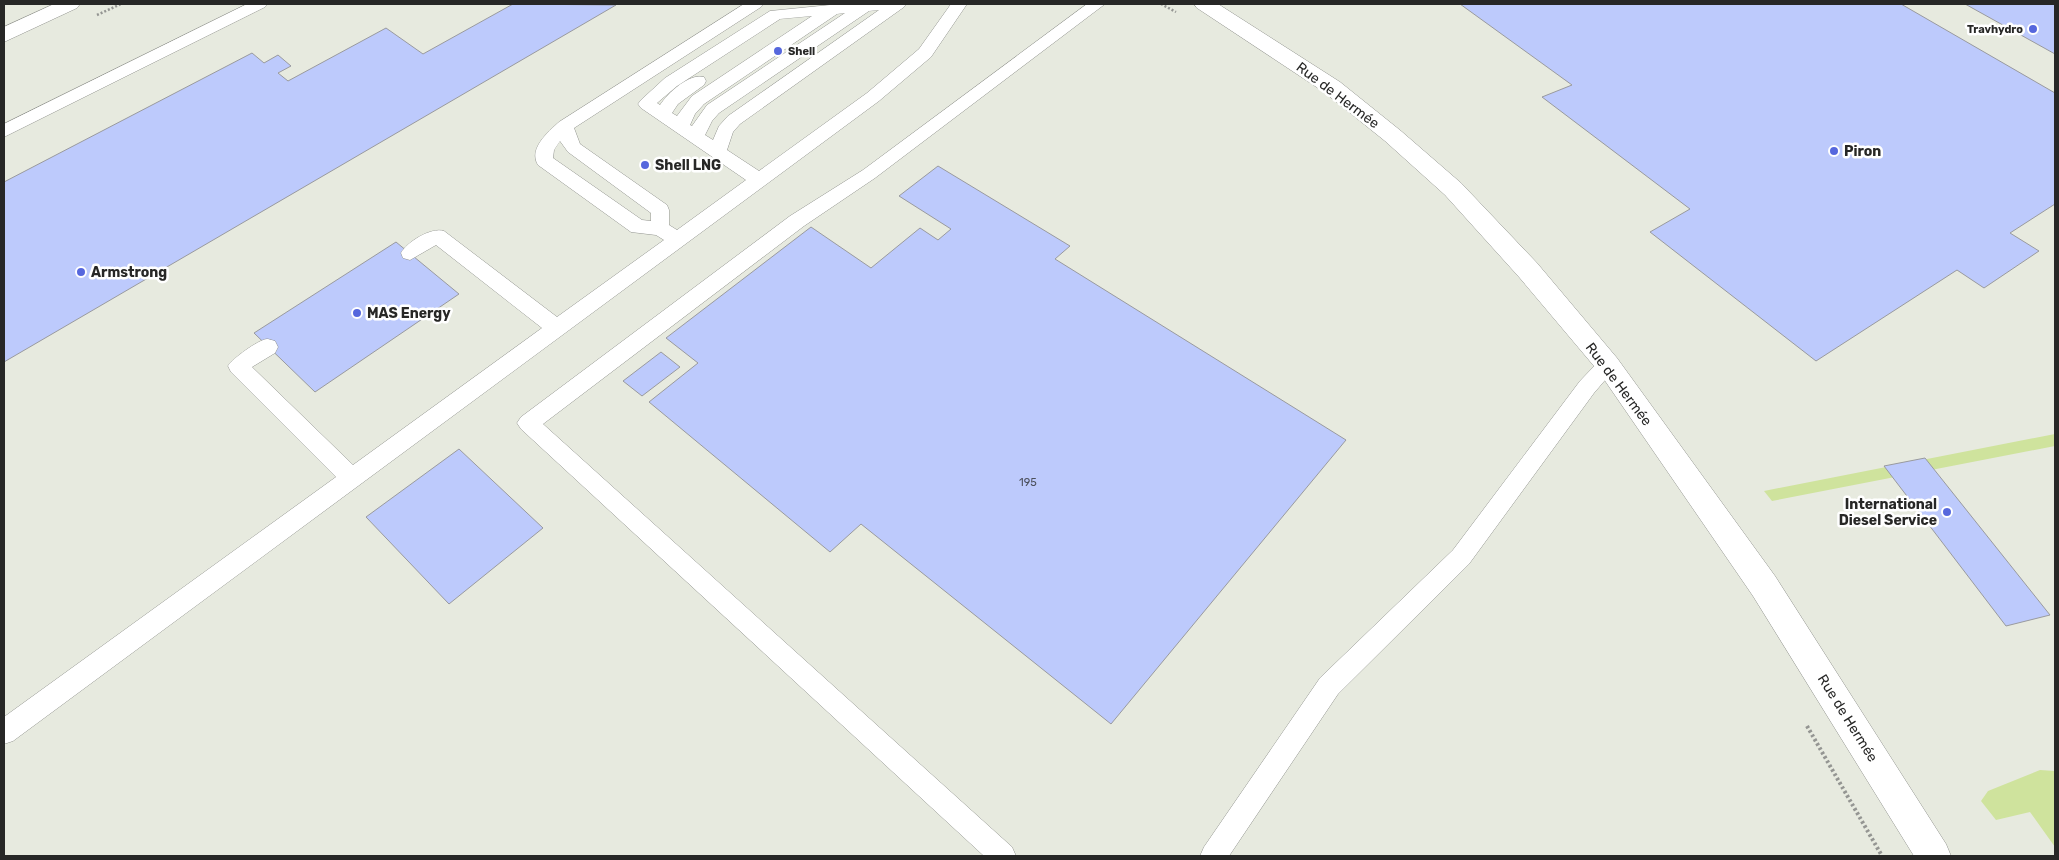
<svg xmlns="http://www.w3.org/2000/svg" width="2059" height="860" viewBox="0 0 2059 860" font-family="Rubik,sans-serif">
	<rect width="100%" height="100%" fill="#f6f8f3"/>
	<!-- built -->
	<path fill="#e7eadf" d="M4,4h2051v852h-2051z"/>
	<!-- green -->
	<path fill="#cfe39d" d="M2055,434v12l-283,55 -8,-10z
		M2040,770l15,1v76l-25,-35 -34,8 -15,-19 7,-10z"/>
	<!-- building -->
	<path fill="#bdcafc" stroke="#999a9e" d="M513,4l103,1 -612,357v-180l248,-129 12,10 14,-8 13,11 -13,7 10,8 98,-53 37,26z
		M1460,4h441l154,89v111l-45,29 29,18 -55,37 -27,-18 -141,91 -166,-129 40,-23 -148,-112 30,-12z
		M1965,4h90v50z
		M938,166l132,80 -15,13 291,181 -235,284 -250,-200 -31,28 -181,-150 49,-39 -32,-25 145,-111 60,41 49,-40 18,12 13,-11 -52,-33z
		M396,242l63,52 -144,98 -61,-59z
		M661,352l19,15 -38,29 -19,-15z
		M459,449l84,79 -94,76 -83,-87z
		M1925,458l125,157 -44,11 -122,-160z"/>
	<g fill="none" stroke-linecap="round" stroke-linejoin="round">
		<!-- service casing -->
		<g stroke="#92948f" stroke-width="1">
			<path id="service" d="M247,4h20l-2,3 -261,130v-13z
				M744,4h19l-2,3 -187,121 6,16 87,61 2,5v15l8,5 69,-50 -105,-72 -3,-4 3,-4 24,-22 105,-67 70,-7h66l-2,3 -164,117 -7,8 -6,18 32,21 108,-78 52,-44 32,-45h16l-36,53 -52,44 -866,640 -9,3v-27l332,-240 -105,-105 -3,-6c4,-7 30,-26 39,-27 2,0 7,2 8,2l3,6 -3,6 -23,14 101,98 189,-137 -106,-83 -26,15 -7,-2 -2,-5c6,-11 30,-26 43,-22l113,86 107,-77 -8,-5 -25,-3 -93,-67c-10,-16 10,-33 21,-43zM879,10l-151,106 -9,10 -6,14 -8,-5 7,-14 7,-8 150,-102zM845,13l-138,92 -15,21 -2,-1 5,-11 9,-10 133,-90zM812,16l-120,80 -15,20 -5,-3 6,-9 26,-19 2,-4 -2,-4c-15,-4 -36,16 -44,28l-3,-2 20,-17 103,-67zM560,141l8,11 83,61v8l-9,-1 -89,-62 1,-8z
				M1087,4h18l-230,174 -71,48 -261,198 469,423 4,9h-32l-463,-427 -4,-6 4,-6 269,-201 73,-46z
				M1608,357l7,2 3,6 -24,28 -125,171 -131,130 -109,162h-29l4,-9 116,-169 133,-128 127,-169 21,-22z"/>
		</g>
		<!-- tertiary casing -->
		<g stroke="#92948f" stroke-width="1">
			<path id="tertiary" d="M54,4h26l-3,4 -73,34v-15z
				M1194,4h24l122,78 61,49 60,52 76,80 80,95 158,218 171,268 5,12h-37l-161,-260 -154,-224 -80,-95 -74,-82 -60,-54 -61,-49 -127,-84z"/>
		</g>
		<!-- path-far1 -->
		<path stroke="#949592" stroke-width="2.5" stroke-dasharray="2 2" stroke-linecap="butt" d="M1161,4l15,8
			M97,15l24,-11"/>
		<!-- path -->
		<path stroke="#949592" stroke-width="4" stroke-dasharray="2.5 2.5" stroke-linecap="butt" d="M1807,726l75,130"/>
		<!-- service -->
		<use href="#service" fill="#fff" fill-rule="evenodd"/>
		<!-- tertiary -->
		<use href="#tertiary" fill="#fff" fill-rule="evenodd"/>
	</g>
	<!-- markers -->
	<g fill="#5667dd" stroke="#fff" stroke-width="2">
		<circle cx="2033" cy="29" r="5"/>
		<circle cx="778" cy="51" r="5"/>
		<circle cx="1834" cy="151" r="5"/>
		<circle cx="645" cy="165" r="5"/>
		<circle cx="81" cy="272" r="5"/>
		<circle cx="357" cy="313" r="5"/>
		<circle cx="1947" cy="512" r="5"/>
	</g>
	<g text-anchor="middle" stroke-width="5" stroke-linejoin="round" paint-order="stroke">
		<!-- far-poi labels -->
		<g font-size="11" font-weight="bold" fill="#272726" stroke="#fff" text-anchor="end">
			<text x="2023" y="33">Travhydro</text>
			<text x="788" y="55" text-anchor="start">Shell</text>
		</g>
		<!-- number labels -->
		<g font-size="11" fill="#4c505c">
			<text x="1028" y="486">195</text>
		</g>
		<!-- street labels -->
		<g font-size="14" fill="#272726" stroke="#fff">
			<text transform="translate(1338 95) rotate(37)" y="5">Rue de Hermée</text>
			<text transform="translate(1619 384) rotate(53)" y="5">Rue de Hermée</text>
			<text transform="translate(1848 718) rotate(58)" y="5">Rue de Hermée</text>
		</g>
		<!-- poi labels -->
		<g font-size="14" font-weight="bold" fill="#272726" stroke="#fff" text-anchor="start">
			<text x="1844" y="156">Piron</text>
			<text x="655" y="170">Shell LNG</text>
			<text x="91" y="277">Armstrong</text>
			<text x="367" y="318">MAS Energy</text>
			<text x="1937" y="509" text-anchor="end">International<tspan x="1937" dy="16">Diesel Service</tspan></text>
		</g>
	</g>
	<!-- border -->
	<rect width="2059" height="860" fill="none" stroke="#272726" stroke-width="10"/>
</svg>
